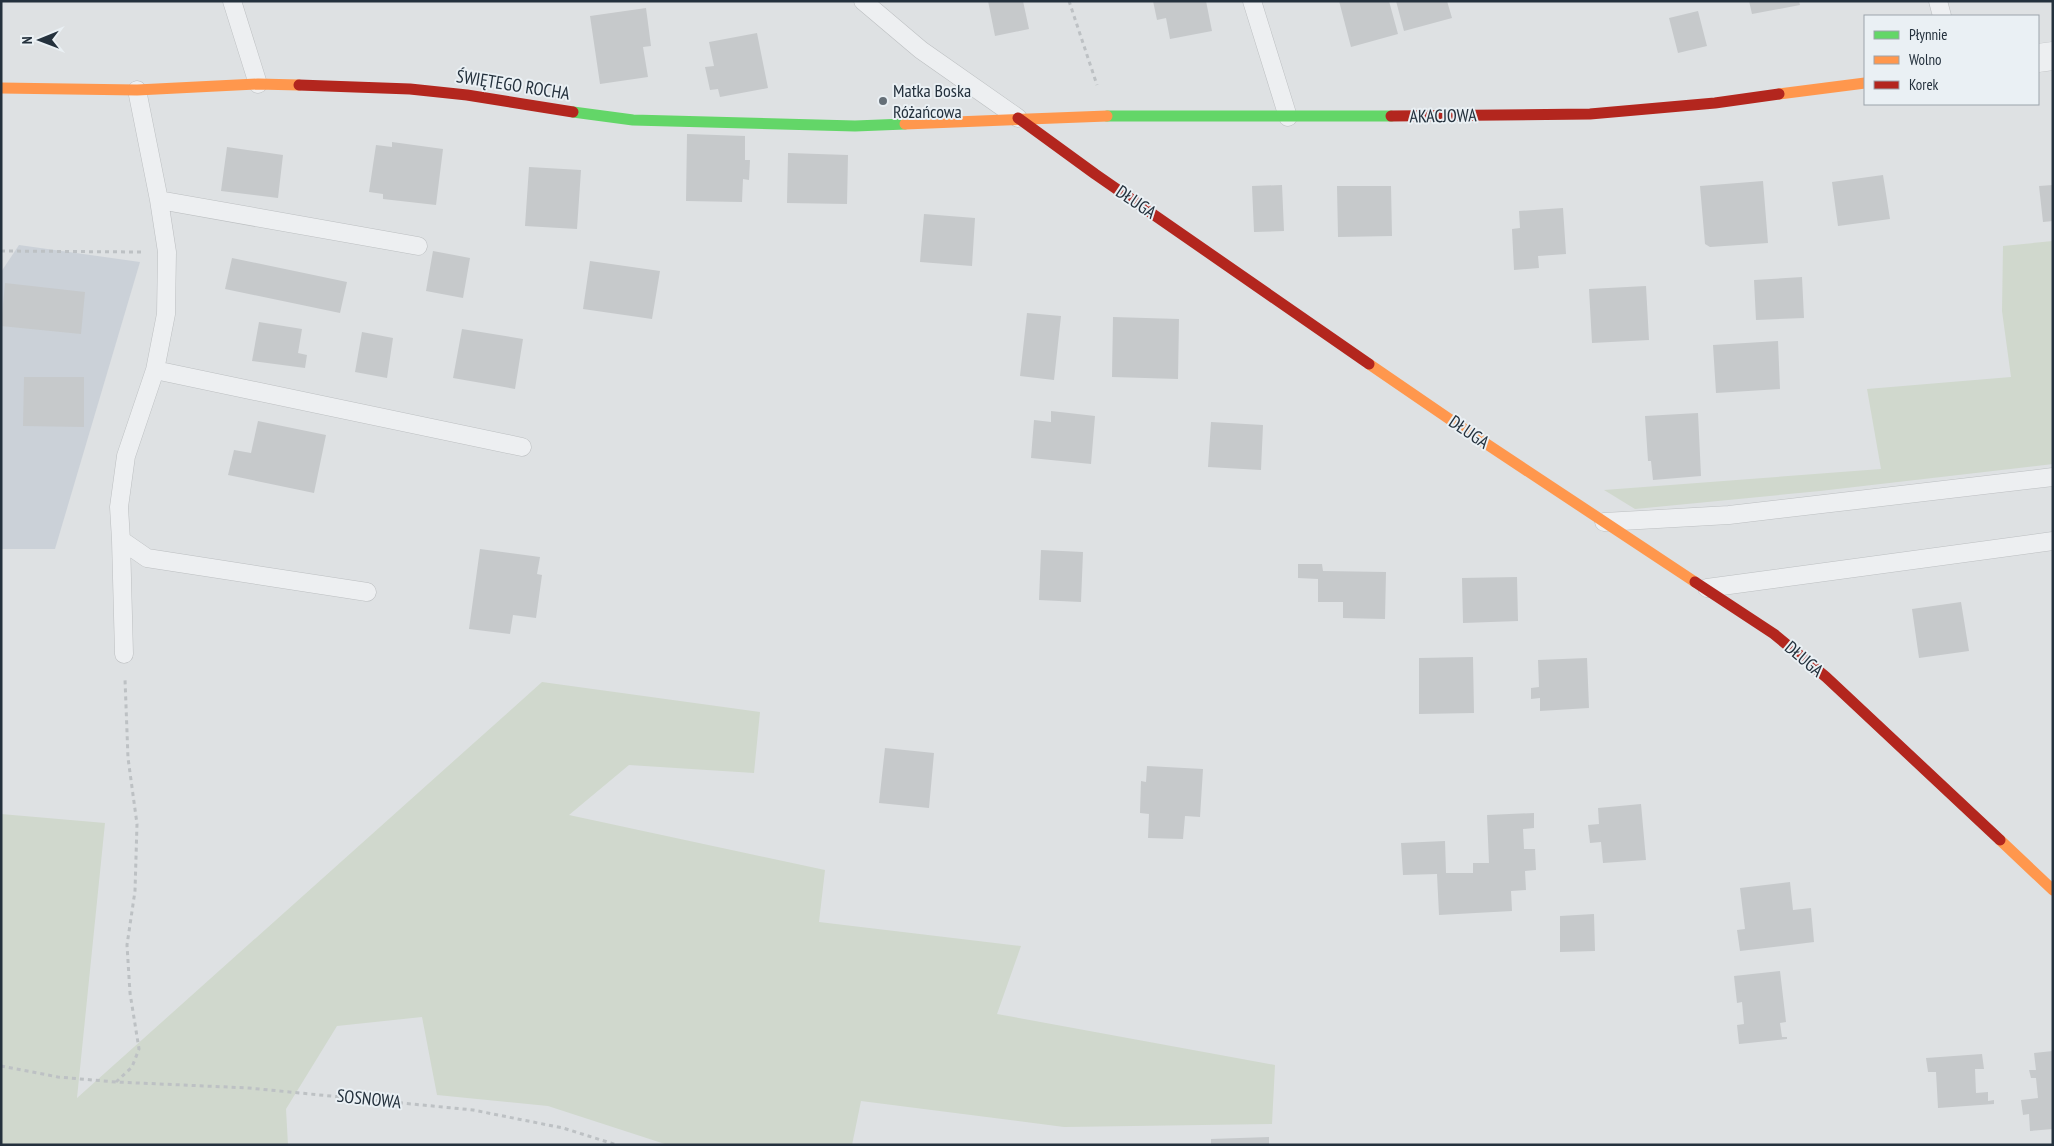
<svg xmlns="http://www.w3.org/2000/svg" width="2054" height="1146" viewBox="0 0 2054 1146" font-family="'PT Sans Narrow',sans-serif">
	<rect width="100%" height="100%" fill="#dee1e3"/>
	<!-- built -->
	<path fill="#cbd1d8" d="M19,245l121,17 -85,287h-54v-277z"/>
	<!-- green -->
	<path fill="#d0d8cd" d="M2053,241v223l-233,27 -185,18 -31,-19 277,-21 -14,-80 144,-12 -9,-66 1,-65z
		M542,682l218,30 -6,61 -125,-8 -60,50 256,55 -6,52 202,24 -24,68 278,51 -3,59 -208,3 -203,-26 -9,44h-184l-120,-39 -111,-11 -15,-78 -85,9 -51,83 2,36h-287v-331l104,9 -28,275z"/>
	<!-- building -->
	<path fill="#c6c9cb" d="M988,1h35l6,28 -34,7z
		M1153,1h53l6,30 -42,8 -4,-21 -9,2z
		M1339,1h50l9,33 -47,13z
		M1396,1h51l5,17 -48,13z
		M1749,1h50l1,4 -48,9z
		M646,8l5,38 -8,1 5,30 -48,7 -10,-68z
		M1698,11l9,35 -29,7 -9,-35z
		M757,33l11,55 -48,9 -2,-8 -8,1 -5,-23 9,-1 -5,-24z
		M687,134l58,2v24h5l-1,20 -6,-1 -1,23 -56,-1z
		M392,142l51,7 -7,56 -53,-6v-5l-14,-2 7,-47 16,2z
		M227,147l56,8 -5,43 -57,-7z
		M788,153l60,2 -1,49 -60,-1z
		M529,167l52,3 -4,59 -52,-3z
		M1883,175l7,44 -52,7 -6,-44z
		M1763,181l5,62 -58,4 -5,-3 -5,-58z
		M1282,185l2,46 -30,1 -2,-46z
		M2053,185v36l-10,1 -4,-36z
		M1337,186h54l1,50 -54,1z
		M1563,208l3,46 -28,2 1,12 -25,2 -2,-41 8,-1 -1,-17z
		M924,214l51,4 -3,48 -52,-4z
		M433,251l37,7 -7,40 -37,-7z
		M232,258l115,24 -7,31 -115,-24z
		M590,261l70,10 -8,48 -69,-10z
		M1802,277l2,41 -48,2 -2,-40z
		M5,283l80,9 -4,42 -80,-8z
		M1646,286l3,54 -57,3 -3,-54z
		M1027,313l34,3 -7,64 -34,-4z
		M1113,317l66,2 -1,60 -66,-2z
		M259,322l43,7 -4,24 9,2 -2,13 -53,-7z
		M462,329l61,10 -8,50 -62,-11z
		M362,332l31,6 -6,40 -32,-6z
		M1778,341l2,48 -64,4 -3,-48z
		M24,377h60v50l-61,-1z
		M1051,411l44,5 -4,48 -60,-6 3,-38 17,2z
		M1698,413l3,63 -48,4 -2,-19h-3l-3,-45z
		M258,421l68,14 -12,58 -86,-18 6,-25 17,3z
		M1211,422l52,3 -2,45 -53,-3z
		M480,549l60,8 -3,17 5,1 -6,43 -23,-3 -3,19 -41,-5z
		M1041,550l42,2 -2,50 -42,-2z
		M1298,564h24l1,7 63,1 -1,47 -42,-1v-16h-25v-23l-20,-1z
		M1517,577l1,44 -55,2 -1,-45z
		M1961,602l8,49 -50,7 -7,-49z
		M1473,657l1,56 -55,1v-56z
		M1587,658l2,50 -49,3v-13l-9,1v-11l8,-1 -1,-27z
		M885,748l49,5 -5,55 -50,-5z
		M1147,766l56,3 -3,48 -15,-1 -2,23 -35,-1 1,-24 -9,-1 1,-32 5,1z
		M1641,804l5,56 -43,3 -2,-21 -11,1 -2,-18 11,-1 -1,-16z
		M1534,813v15l-11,1 1,20h11l1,21 -11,1 1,19 -15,1 1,20 -73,4 -2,-41 -34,1 -2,-32 44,-2 1,32h27v-10h16l-2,-48z
		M1790,882l3,28 18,-2 3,34 -74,9 -3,-21 8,-1 -5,-41z
		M1594,914l1,37 -35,1v-36z
		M1780,971l6,51 -6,1 2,14h5v2l-48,5 -2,-19 7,-1 -2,-22 -5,1 -3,-27z
		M2053,1051v78l-23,2 -1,-17 -6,1 -2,-15 17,-2 -2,-20h-5l-2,-8h7l-2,-17z
		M1982,1054l2,15h-9l1,24 12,-1v9l6,-1v4l-56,4 -2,-36h-8l-2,-14z
		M1269,1137v8h-58v-6z"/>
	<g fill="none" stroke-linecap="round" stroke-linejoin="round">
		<!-- lane casing -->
		<g stroke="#bcbfc1" stroke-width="19">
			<path id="lane" d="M232,1l26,83
				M863,1l58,49 97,68
				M1252,1l36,116
				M1938,1l4,15
				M137,90l22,110 8,52 -1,62 -11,56 -29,86 -7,51 2,33 26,18 220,34
				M159,200l259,46
				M155,370l367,77
				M1604,522l125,-7 324,-38
				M121,540l3,114
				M1707,588l346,-47"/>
		</g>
		<!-- street casing -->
		<g stroke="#bcbfc1" stroke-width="29">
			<path id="street" d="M2038,58l15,-2"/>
		</g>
		<!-- path -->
		<path stroke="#bdc1c4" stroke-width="3" stroke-dasharray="4 4" stroke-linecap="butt" d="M1069,1l28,84
			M1,251l140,1
			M1,1066l57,11 58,5 133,6 224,22 90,18 54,17
			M116,1082l16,-15 7,-18 -9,-56 -3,-48 8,-54 2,-67 -9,-66 -3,-79"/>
		<!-- lane -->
		<use href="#lane" stroke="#edeff1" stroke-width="18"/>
		<!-- street -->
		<use href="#street" stroke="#edeff1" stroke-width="28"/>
		<!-- fast -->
		<path stroke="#63d668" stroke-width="11" d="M573,112l60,8 222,6 50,-2
			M1107,116h284"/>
		<!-- slow -->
		<path stroke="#ff974d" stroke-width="11" d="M1,88l136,2 121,-6 41,1
			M1779,94l86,-11
			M905,124l202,-8
			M1369,364l92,63 234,155
			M2000,840l53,50"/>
		<!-- jam -->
		<path stroke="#b3261e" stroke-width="11" d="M299,85l111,4 57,6 106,17
			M1391,116l199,-2 125,-11 64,-9
			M1018,118l77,56 274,190
			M1695,582l79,52 52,43 174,163"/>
	</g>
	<!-- markers -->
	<circle fill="#656f77" stroke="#eaf0f4" stroke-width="2" cx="883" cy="101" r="5"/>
	<g text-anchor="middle" stroke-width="4" stroke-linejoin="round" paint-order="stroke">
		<!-- street labels -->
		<g font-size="18" fill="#24313d" stroke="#eaf0f4">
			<text transform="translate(513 85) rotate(9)" y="6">ŚWIĘTEGO ROCHA</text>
			<text transform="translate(1443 116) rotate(-1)" y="6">AKACJOWA</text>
			<text transform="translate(1136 202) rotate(34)" y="6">DŁUGA</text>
			<text transform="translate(1469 432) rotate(34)" y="6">DŁUGA</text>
			<text transform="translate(1804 659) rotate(40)" y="6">DŁUGA</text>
			<text transform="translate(369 1099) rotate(6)" y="6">SOSNOWA</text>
		</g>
		<!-- poi labels -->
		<g font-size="18" fill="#24313d" stroke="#eaf0f4" text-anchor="start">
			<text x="893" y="97">Matka Boska<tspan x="893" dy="21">Różańcowa</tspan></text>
		</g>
	</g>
	<!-- border -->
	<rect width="2054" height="1146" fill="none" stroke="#24313d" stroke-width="5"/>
	<!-- legend -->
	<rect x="1864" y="15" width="175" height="90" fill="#eaf0f4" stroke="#9ba4ab"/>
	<rect x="1874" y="31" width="25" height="8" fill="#63d668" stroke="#9ba4ab"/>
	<text x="1909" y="40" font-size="15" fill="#24313d">Płynnie</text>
	<rect x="1874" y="56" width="25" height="8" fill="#ff974d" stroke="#9ba4ab"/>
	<text x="1909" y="65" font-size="15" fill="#24313d">Wolno</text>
	<rect x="1874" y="81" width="25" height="8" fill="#b3261e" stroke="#9ba4ab"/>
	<text x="1909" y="90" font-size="15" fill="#24313d">Korek</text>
	<!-- north arrow -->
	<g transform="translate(40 40) rotate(269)" stroke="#eaf0f4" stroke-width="4" paint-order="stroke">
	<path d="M0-4L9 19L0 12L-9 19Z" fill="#24313d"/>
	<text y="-8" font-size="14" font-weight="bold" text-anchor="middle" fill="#24313d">N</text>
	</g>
</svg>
